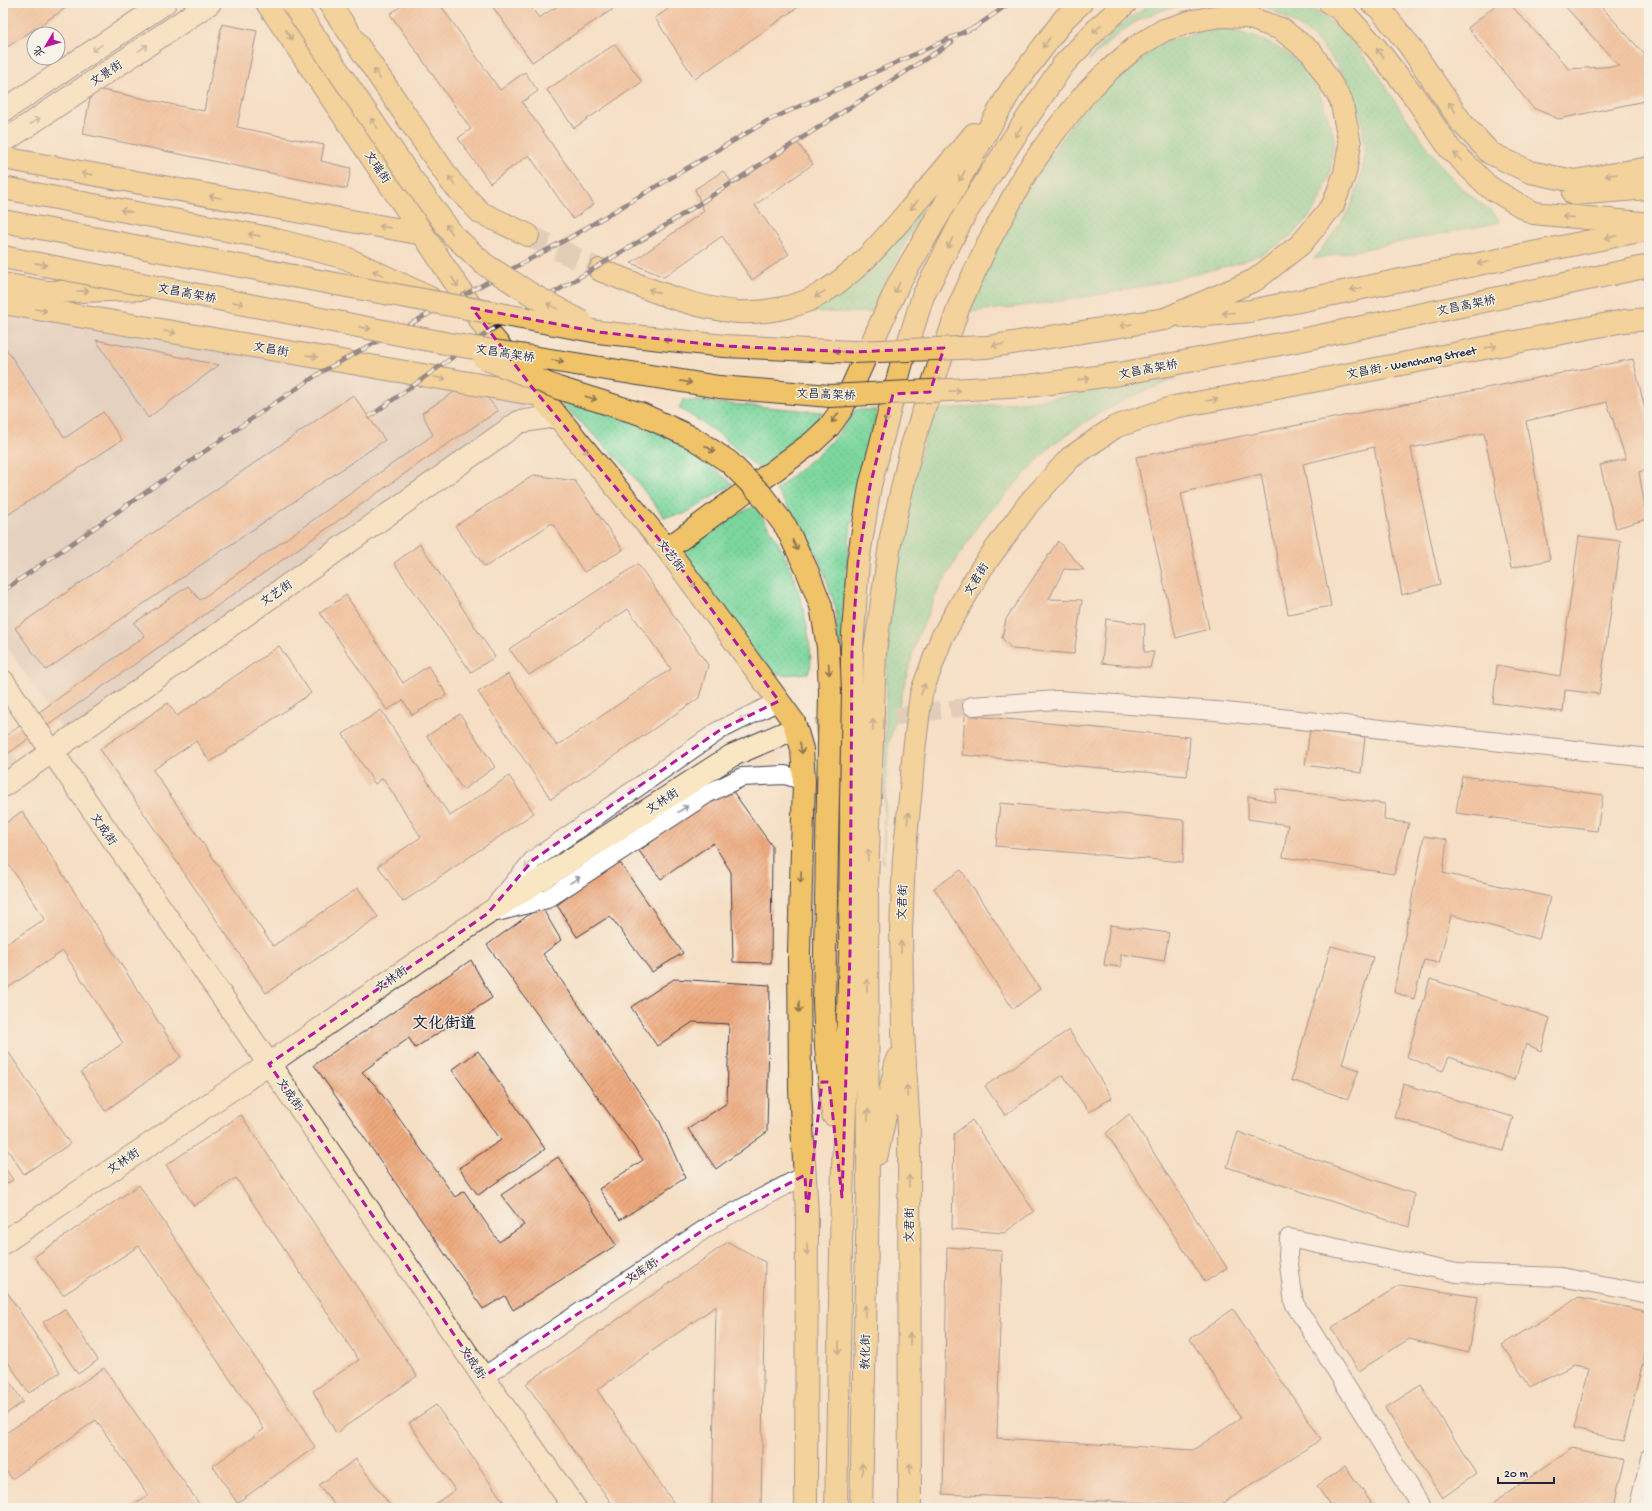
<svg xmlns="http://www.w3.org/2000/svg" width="1652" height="1511" viewBox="0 0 1652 1511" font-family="'Gochi Hand','LXGW WenKai TC',sans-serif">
	<defs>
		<pattern id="grass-dots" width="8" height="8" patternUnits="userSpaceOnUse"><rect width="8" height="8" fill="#7cd79d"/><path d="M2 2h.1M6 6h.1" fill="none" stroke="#6bb888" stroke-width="1.8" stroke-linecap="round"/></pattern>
		<pattern id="building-hatch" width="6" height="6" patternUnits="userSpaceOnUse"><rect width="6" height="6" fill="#eda97d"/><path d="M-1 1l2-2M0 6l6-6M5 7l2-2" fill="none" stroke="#cb916d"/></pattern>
	</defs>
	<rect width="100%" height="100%" fill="#f7f3e8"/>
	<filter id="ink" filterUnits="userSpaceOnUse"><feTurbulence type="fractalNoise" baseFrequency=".025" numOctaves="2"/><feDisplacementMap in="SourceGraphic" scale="8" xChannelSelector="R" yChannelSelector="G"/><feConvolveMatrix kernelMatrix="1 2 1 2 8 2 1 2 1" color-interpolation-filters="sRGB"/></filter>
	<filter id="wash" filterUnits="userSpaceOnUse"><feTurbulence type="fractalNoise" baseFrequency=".012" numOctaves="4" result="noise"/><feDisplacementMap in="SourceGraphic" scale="16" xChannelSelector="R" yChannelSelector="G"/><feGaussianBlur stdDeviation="0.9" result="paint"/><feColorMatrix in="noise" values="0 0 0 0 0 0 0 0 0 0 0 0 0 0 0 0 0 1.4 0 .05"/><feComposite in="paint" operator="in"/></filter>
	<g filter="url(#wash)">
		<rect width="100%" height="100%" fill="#f5dfc5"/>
		<!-- industrial -->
		<path fill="#cec1ba" d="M3,301l528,85 -12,36 -450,317 -66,-98z
			M3,743l20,29 -20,14z"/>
		<!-- grass -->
		<path fill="url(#grass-dots)" stroke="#4f7c6c" d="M1152,3h39c-17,4 -34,8 -50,16 -20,10 -36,28 -53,42l27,-32z
			M1248,3h53l25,14 26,25 25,30 22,36 43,59 20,22 33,25 5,8 -186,37c18,-24 37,-46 45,-75 14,-47 0,-93 -31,-130 -5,-6 -10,-13 -16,-18 -5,-5 -12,-8 -17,-12 -14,-9 -31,-20 -47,-21z
			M1223,28c55,14 87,29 104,87 2,8 6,16 7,24 0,6 -2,13 -2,19 -4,36 -22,66 -53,86 -27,18 -53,22 -84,30 -75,19 -151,31 -228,38l46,-99 32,-50 33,-47 31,-31 25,-24 27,-18 35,-10z
			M923,209l-32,62 -17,41h-80z
			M1177,378l-47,19 -39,21 -39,27 -71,76 -41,65 -24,55 -28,105 -5,117 4,-200 6,-89 11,-67 30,-97 99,-9z
			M557,399l103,31 36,23 37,31 -49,30 -20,3 -38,-50z
			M683,400l140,12 -17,21 -47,36 -41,-36 -39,-25z
			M855,410h22l-26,115 -8,79 -4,92 -3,-87 -15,-46 -21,-39 -24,-34 45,-39 19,-19z
			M754,506c31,40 48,84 55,134 1,11 4,24 -1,33l-25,2 -17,-6 -83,-117c16,-25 47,-33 71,-46z"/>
		<g id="blocks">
			<!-- building -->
			<path fill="url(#building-hatch)" d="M3,3h70l-70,47z
				M405,3h34l61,87 25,-18 13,19 -16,11 72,102 -21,15 -44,-64 -39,28 -32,-45 13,-9 -81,-115z
				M490,3h38l11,15 20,-13 -1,-2h51l4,6 -81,53z
				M677,3h127l-109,76 -40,-61z
				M1498,3h11l60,66 50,-3 -57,-63h36l47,52h4v45l-90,19 -26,-11 -65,-80z
				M222,24l35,7 -20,96 87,18 -3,16 30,7 -4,21 -264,-55 9,-46 112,23z
				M615,44l27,38 -68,46 -27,-38z
				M796,141l17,23 -58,41 34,49 -37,26 -30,-44 -58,41 -33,-14 73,-52 -9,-22 28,-18 11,14z
				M96,340l123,25 -71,53z
				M3,344l62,94 38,-26 19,28 -119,78z
				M1633,359l16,67v43l-10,3 8,47 -31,9 -16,-63 26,-6 -19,-57 -81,19 24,139 -39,8 -27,-135 -73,15 29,136 -38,11 -28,-148 -71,17 28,142 -43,8 -27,-140 -80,19 28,136 -33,9 -40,-181z
				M473,380l25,31 -57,37 -438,309v-19l142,-102 -11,-13 54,-37 12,14 233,-165 -11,-22z
				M353,395l32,45 -339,230 -31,-42z
				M534,475l41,6 48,69 -39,22 -32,-49 -67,44 -30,-41z
				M1579,536l42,5 -22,153 -34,-4 -2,22 -70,-9 4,-38 63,11z
				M1058,541l26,29 -20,-1 -15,30 33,1 -8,54 -62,-5 -10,-11 4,-19z
				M420,544l75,113 -24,15 -77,-109z
				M638,564l70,101 -9,33 -148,101 -73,-107 30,-18 49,72 114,-77 -43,-60 -99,66 -20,-26z
				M346,595l57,88 25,-17 19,29 -35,20 -9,-15 -16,10 -67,-97z
				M1106,619l39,5 -1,28h10l-4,16 -48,-5z
				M279,646l32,47 -101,69 -14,-21 -43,29 120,176 85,-58 20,29 -112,76 -166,-244 68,-46 9,13z
				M381,710l69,106 59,-40 25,37 -131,89 -25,-36 43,-29 -38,-59 -8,6 -32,-50z
				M460,714l35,53 -32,23 -36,-54z
				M965,715l225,22 -3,39 -225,-21z
				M1310,730l55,7 -4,36 -56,-8z
				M1462,776l141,19 -6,36 -141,-18z
				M729,786l43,60 -1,117 -38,-1 -2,-90 -18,-29 -52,36 -22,-28z
				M1276,789l109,15 -1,16 25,3 -15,51 -111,-17 5,-32 -40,-6v-23l27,6z
				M1000,803l184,17 -1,42 -187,-16z
				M22,811l159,246 -76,54 -24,-39 42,-29 -60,-92 -60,40v-45l42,-27 -38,-57 -4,3v-40z
				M1424,836l23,4 -4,33 107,24 -11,42 -88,-24 -12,48 -15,-3 -10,39 -20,-7z
				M618,860l65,93 -31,19 -42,-56 -33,21 -20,-32z
				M961,870l79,119 -27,20 -79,-121z
				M541,906l20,34 -18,14 117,168 25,56 -65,42 -21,-31 44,-29 -156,-215z
				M1110,925l59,8 -5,28 -43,-7v13l-17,-2z
				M1331,946l42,11 -31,107 17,6 -11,29 -57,-19z
				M471,960l21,38 -77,50 -6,-10 -47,34 14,14 79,111 9,-6 35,51 25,-17 -23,-30 57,-38 58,88 -103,65 -8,-14 -22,13 -169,-244z
				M674,979l96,6 -3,147 -51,37 -28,-40 39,-26 2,-79 -36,-2 -36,24 -26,-39z
				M1430,979l120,39 -9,33 -15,-7 -11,36 -66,-23 -6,14 -36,-14z
				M1069,1030l43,68 -23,14 -26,-37 -58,40 -20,-29z
				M3,1044l67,100 -46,30 -21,-31z
				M478,1051l67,98 -67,46 -19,-27 42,-28 -49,-70z
				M1403,1084l110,33 -10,34 -109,-34z
				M1129,1114l98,154 -22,14 -99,-149z
				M241,1115l176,261 -81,57 -23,-42 46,-31 -123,-182 -42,28 -28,-41z
				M972,1120l62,91 -30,22 -52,-4 2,-95z
				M1238,1132l176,62 -5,33 -182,-60z
				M3,1165l10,15 -10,6z
				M139,1185l176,262 -78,56 -24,-37 51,-37 -125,-183 -76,49 -29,-38z
				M728,1242l37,20 -4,246h-49l4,-202 -119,84 80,118h-62l-89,-124z
				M947,1247l55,4 -5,187 196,12 48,-32 -51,-79 43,-30 88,130 -102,67 -276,-12z
				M1400,1285l78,12 -9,56 -60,-14 -50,32 -28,-43z
				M3,1286l57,86 -31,21 -26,-38z
				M1579,1297l70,15v26l-26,103 -49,-12 15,-61 -15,-3 -44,22 -28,-42z
				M65,1309l33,51 -20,14 -35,-52z
				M104,1368l98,140h-73l19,-13 -52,-75 -84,59 -9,-12v-32z
				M3,1371l20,31 -20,14z
				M1421,1385l55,89 -34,24 -57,-90z
				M436,1405l69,99 -6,4h-70l26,-18 -46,-67z
				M1573,1448l49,12 -11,48h-126z
				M356,1459l36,49h-55l-18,-23z
				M1345,1466l30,42h-43l-15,-22z"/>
		</g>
	</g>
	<g filter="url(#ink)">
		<use href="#blocks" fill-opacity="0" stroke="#423e50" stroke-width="1"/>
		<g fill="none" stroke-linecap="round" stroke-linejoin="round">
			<!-- street-tunnel -->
			<path stroke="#cbb9a9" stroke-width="18" stroke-dasharray="18 9" stroke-linecap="butt" d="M789,731l183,-25"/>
			<!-- highway-tunnel -->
			<path stroke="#cbb9a9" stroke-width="22" stroke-dasharray="22 11" stroke-linecap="butt" d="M528,235l72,35"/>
			<!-- street casing -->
			<g stroke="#423e50" stroke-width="20">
				<path id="street" d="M972,706l86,-6 158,11 433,47
					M496,904l37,-44 187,-130 59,-29
					M497,912l50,-13 160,-105 35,-17 43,-2 19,6
					M483,1377l231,-154 91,-48
					M1422,1508l-128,-205 -6,-46 1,-19 168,35 104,4 88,17
					M1638,1508l11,-49"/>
			</g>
			<!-- secondary casing -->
			<g stroke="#423e50" stroke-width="24">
				<path id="secondary" d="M3,111l162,-108
					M3,142l207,-139
					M3,681l298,429 182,267 92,131
					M3,786l516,-364 37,-6
					M3,1243l266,-179 218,-150 244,-158 58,-25"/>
			</g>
			<!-- highway casing -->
			<g stroke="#423e50" stroke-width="24">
				<path id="highway" d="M267,3l126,186 95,143 179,217 127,173 8,27 2,32 -5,170 1,139 7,125 -1,293
					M329,3l123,180 29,30 47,22
					M1330,3l11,7 35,38 38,48 36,53 39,38 44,26 109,10
					M1372,3l8,6 29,36 53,78 28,30 40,19 44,9 75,-13
					M3,158l420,76
					M3,188l266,50 77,20 84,40
					M1574,194l75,-6
					M600,270c44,17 90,38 138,42 26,1 57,-4 79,-16 38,-21 67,-56 95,-89 21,-24 42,-49 62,-73
					M3,284l44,8 96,-3
					M3,303l536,92
					M1185,317l65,-6 399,-82
					M667,549l146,-107 16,-15 13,-18 56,-124 113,-195 53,-71 17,-16
					M824,1002l2,46 7,67
					M877,1154l20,-95
					M836,1508l6,-311 8,-244 2,-304 6,-87 12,-76 31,-120 22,-70 42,-82 46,-72 52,-77 36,-38 27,-24
					M861,1508l7,-312 -1,-312 8,-233 16,-114 21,-92 47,-139 28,-61 39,-72 30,-43 30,-37 23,-23 27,-23 28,-17 29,-9 27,-5 27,1 34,12 31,24 29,47 9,44 -5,29 -12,32 -32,39 -46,36 -90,39
					M910,1508l-1,-378 -6,-98 -2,-100 3,-74 7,-70 2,-29 8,-65 21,-57 39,-68 48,-66 41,-45 45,-31 59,-20 67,-12 383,-74 25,-2"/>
			</g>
			<!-- street -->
			<use href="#street" stroke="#fff" stroke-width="18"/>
			<!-- secondary -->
			<use href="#secondary" stroke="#f9e7c3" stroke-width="22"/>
			<!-- highway -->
			<use href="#highway" stroke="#f0c369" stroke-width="22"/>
			<!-- rail casing -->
			<g stroke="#22223b" stroke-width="4.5">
				<path id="rail" d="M974,28l36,-25
					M369,417l119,-85 167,-100 297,-190
					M3,591l260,-180 60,-40 246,-133 198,-117 210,-95"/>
			</g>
			<!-- rail -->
			<use href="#rail" stroke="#f7f3e8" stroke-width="3" stroke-dasharray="9" stroke-linecap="butt"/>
			<!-- highway-bridge casing -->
			<g stroke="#423e50" stroke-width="24" stroke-linecap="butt">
				<path id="highway-bridge" d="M292,3l115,169 46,63 31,29 47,30 51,28
					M3,221l338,64 257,47 126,14 129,6 134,-5 178,-28
					M3,257l447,87 269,43 111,9 198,-10 91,-12 182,-34 348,-74
					M484,358l74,30 83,26 52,24 36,24 32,32 25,33 21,43 14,36 7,41 2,45 -6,310"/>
			</g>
			<!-- highway-bridge -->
			<use href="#highway-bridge" stroke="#f0c369" stroke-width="22"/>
		</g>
		<!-- one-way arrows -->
		<defs><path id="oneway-shaft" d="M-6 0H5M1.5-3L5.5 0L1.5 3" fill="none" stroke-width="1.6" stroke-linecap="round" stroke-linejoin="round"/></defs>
		<g stroke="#897252">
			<use href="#oneway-shaft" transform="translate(1097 29) rotate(134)"/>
			<use href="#oneway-shaft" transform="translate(289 35) rotate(56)"/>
			<use href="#oneway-shaft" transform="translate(1046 43) rotate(127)"/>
			<use href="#oneway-shaft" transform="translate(1380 53) rotate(-128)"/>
			<use href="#oneway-shaft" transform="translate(377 74) rotate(-124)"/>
			<use href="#oneway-shaft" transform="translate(1452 107) rotate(-124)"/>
			<use href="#oneway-shaft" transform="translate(374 123) rotate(-124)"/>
			<use href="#oneway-shaft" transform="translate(1018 132) rotate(124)"/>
			<use href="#oneway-shaft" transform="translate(1458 157) rotate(-135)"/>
			<use href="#oneway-shaft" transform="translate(87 174) rotate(-170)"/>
			<use href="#oneway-shaft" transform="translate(1611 175) rotate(170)"/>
			<use href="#oneway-shaft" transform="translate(962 176) rotate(120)"/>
			<use href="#oneway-shaft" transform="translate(452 181) rotate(-128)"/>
			<use href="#oneway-shaft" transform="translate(215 197) rotate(-170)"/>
			<use href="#oneway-shaft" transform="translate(914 205) rotate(130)"/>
			<use href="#oneway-shaft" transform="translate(126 211) rotate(-169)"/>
			<use href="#oneway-shaft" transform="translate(1568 217) rotate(-174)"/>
			<use href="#oneway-shaft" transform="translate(385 227) rotate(-170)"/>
			<use href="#oneway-shaft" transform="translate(449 229) rotate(-126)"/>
			<use href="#oneway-shaft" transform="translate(254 235) rotate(-169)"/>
			<use href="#oneway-shaft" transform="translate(1611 237) rotate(168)"/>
			<use href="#oneway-shaft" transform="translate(950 243) rotate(117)"/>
			<use href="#oneway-shaft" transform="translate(1483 263) rotate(168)"/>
			<use href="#oneway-shaft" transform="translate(41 264) rotate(11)"/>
			<use href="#oneway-shaft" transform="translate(378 273) rotate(-155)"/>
			<use href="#oneway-shaft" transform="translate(455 282) rotate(57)"/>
			<use href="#oneway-shaft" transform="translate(897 288) rotate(116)"/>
			<use href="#oneway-shaft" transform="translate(1356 289) rotate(168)"/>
			<use href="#oneway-shaft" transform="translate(83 291) rotate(-2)"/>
			<use href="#oneway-shaft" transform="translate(654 291) rotate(-161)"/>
			<use href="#oneway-shaft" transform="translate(820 294) rotate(149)"/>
			<use href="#oneway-shaft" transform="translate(238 303) rotate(11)"/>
			<use href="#oneway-shaft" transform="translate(552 306) rotate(-151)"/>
			<use href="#oneway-shaft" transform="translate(41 310) rotate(10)"/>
			<use href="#oneway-shaft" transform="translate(1228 313) rotate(175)"/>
			<use href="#oneway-shaft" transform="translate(1126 325) rotate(171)"/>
			<use href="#oneway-shaft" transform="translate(365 328) rotate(11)"/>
			<use href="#oneway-shaft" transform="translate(170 332) rotate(10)"/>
			<use href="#oneway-shaft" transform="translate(669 340) rotate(-173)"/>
			<use href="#oneway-shaft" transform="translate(998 345) rotate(171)"/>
			<use href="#oneway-shaft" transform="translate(1491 347) rotate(-11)"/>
			<use href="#oneway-shaft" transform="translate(840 351) rotate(-177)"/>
			<use href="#oneway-shaft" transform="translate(312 356) rotate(10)"/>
			<use href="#oneway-shaft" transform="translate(558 361) rotate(9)"/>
			<use href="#oneway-shaft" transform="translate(440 378) rotate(10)"/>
			<use href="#oneway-shaft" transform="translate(1084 379) rotate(-7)"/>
			<use href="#oneway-shaft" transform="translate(686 382) rotate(9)"/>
			<use href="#oneway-shaft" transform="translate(955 391) rotate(-3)"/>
			<use href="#oneway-shaft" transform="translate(591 398) rotate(17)"/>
			<use href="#oneway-shaft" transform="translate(1212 400) rotate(-10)"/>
			<use href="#oneway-shaft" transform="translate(887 417) rotate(104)"/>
			<use href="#oneway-shaft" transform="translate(835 418) rotate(126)"/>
			<use href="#oneway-shaft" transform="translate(584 449) rotate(50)"/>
			<use href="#oneway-shaft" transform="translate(710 449) rotate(33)"/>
			<use href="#oneway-shaft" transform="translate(795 545) rotate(64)"/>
			<use href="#oneway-shaft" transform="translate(692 583) rotate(54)"/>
			<use href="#oneway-shaft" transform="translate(829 669) rotate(87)"/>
			<use href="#oneway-shaft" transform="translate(923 689) rotate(-71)"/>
			<use href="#oneway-shaft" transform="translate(873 725) rotate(-88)"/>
			<use href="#oneway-shaft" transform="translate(801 748) rotate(79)"/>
			<use href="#oneway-shaft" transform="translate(908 818) rotate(-84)"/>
			<use href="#oneway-shaft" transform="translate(868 855) rotate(-88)"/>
			<use href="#oneway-shaft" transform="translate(801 877) rotate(92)"/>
			<use href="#oneway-shaft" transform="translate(901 947) rotate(-91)"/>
			<use href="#oneway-shaft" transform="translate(867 985) rotate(-90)"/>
			<use href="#oneway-shaft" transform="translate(799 1007) rotate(89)"/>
			<use href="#oneway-shaft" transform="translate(907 1091) rotate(-93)"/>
			<use href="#oneway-shaft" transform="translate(868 1115) rotate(-90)"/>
			<use href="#oneway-shaft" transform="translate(909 1181) rotate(-90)"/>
			<use href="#oneway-shaft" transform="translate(807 1249) rotate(90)"/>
			<use href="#oneway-shaft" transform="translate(865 1311) rotate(-89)"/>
			<use href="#oneway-shaft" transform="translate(910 1339) rotate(-90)"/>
			<use href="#oneway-shaft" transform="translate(839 1348) rotate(91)"/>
			<use href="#oneway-shaft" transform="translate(862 1469) rotate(-89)"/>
			<use href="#oneway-shaft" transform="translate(910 1469) rotate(-90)"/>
		</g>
		<g stroke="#988e86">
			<use href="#oneway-shaft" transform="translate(97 48) rotate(146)"/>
			<use href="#oneway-shaft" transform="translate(143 48) rotate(-34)"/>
			<use href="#oneway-shaft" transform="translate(35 121) rotate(-34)"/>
		</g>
		<g stroke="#9c9ca7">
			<use href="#oneway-shaft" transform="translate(744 718) rotate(154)"/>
			<use href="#oneway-shaft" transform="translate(635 789) rotate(145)"/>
			<use href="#oneway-shaft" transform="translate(683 809) rotate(-33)"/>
			<use href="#oneway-shaft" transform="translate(529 864) rotate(131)"/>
			<use href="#oneway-shaft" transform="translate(575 880) rotate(-33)"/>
		</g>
	</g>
	<!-- marked area -->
	<path d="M0 0H1652V1511H0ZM472,308l126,24 126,14 129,6 91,-4 -14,44 -37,2 -23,92 -12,76 -6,87 -2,304 -8,244 -13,-115h-7l-15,133 -2,-40 -91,48 -231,154 -214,-313 218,-150 46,-54 187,-130 59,-29 -112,-152 -136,-163z" fill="#f5dfc5" fill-opacity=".55" fill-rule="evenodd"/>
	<path fill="none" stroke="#b5179e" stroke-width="3" stroke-dasharray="8 5" stroke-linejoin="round" d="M472,308l126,24 126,14 129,6 91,-4 -14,44 -37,2 -23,92 -12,76 -6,87 -2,304 -8,244 -13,-115h-7l-15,133 -2,-40 -91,48 -231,154 -214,-313 218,-150 46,-54 187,-130 59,-29 -112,-152 -136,-163z"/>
	<g text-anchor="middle" stroke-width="3" stroke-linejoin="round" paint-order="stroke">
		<!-- street labels -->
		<g font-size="12" fill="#22223b" stroke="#f7f3e8">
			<text transform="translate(106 73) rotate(-34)" y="4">文景街</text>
			<text transform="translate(378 167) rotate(56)" y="4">文瑞街</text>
			<text transform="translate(187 293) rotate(11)" y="4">文昌高架桥</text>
			<text transform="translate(1466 305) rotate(-12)" y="4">文昌高架桥</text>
			<text transform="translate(271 349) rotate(10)" y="4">文昌街</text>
			<text transform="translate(505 353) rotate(9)" y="4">文昌高架桥</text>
			<text transform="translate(1411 362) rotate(-11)" y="4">文昌街 - Wenchang Street</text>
			<text transform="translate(1148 369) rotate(-11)" y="4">文昌高架桥</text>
			<text transform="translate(826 394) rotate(2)" y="4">文昌高架桥</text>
			<text transform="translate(671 555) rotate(52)" y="4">文艺街</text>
			<text transform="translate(976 579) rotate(-59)" y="4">文君街</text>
			<text transform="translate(276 593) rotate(-35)" y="4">文艺街</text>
			<text transform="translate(662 801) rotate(-33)" y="4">文林街</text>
			<text transform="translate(104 829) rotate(55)" y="4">文成街</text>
			<text transform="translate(902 902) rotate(-88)" y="4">文君街</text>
			<text transform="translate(391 979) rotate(-35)" y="4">文林街</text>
			<text transform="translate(290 1094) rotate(55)" y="4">文成街</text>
			<text transform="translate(123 1161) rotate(-34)" y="4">文林街</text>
			<text transform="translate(909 1225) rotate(-90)" y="4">文君街</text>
			<text transform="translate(641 1271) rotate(-34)" y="4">文库街</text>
			<text transform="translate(865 1352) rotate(-89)" y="4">教化街</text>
			<text transform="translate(473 1362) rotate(56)" y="4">文成街</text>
		</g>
		<!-- district labels -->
		<g font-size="16" font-weight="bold" fill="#22223b" stroke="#f7f3e8">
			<text x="444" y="1028">文化街道</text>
		</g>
	</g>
	<!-- margin -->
	<rect width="1652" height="1511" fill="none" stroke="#f7f3e8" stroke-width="16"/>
	<!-- north arrow -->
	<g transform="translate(46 46) rotate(232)"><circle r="19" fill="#f7f3e8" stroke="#a29fa3"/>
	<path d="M0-3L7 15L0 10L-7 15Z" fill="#b5179e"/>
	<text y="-6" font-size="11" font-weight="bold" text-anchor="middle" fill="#22223b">北</text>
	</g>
	<!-- scale -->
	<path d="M1498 1477v6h56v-6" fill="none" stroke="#22223b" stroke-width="2"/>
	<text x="1504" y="1477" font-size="12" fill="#22223b" stroke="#f7f3e8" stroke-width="3" paint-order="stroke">20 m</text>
</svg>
